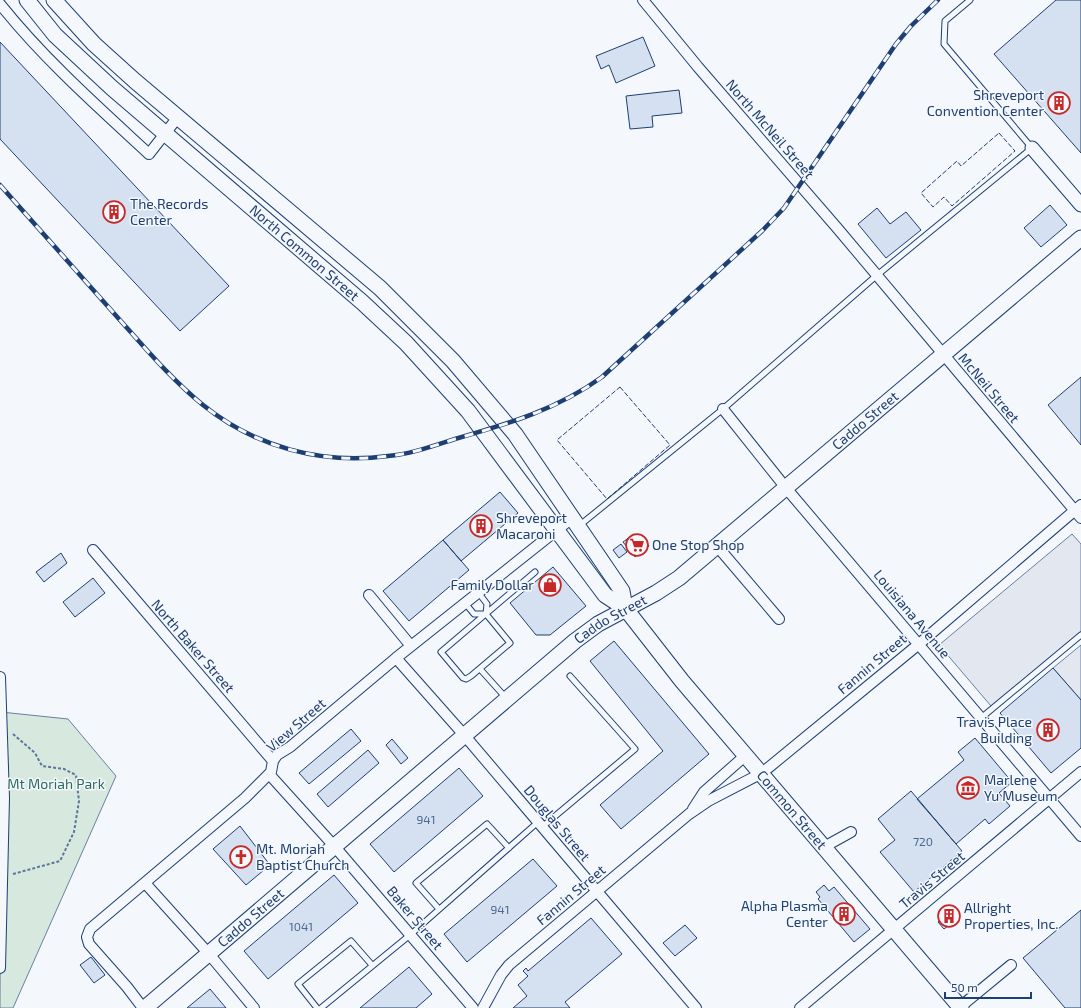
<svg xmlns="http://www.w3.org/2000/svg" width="1081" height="1008" viewBox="0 0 1081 1008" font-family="'Exo 2',sans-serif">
	<rect width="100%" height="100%" fill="#f4f7fb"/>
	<!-- green -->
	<path fill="#d7e8df" stroke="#687fa3" d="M1,712l67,7 48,57 -103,232h-13z"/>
	<!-- parking -->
	<path fill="#e3e8f0" stroke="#687fa3" d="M1072,534l9,10v88l-90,74 -52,-61z
		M1081,645v55l-28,-32z"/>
	<!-- building -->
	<path fill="#d5e0f0" stroke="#1d3f73" d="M1056,0h25v153l-87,-99z
		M643,37l12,29 -39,17 -7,-18 -8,4 -5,-13z
		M0,42l229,244 -49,45 -180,-192z
		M679,90l3,23 -30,3 1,11 -23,2 -4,-33z
		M1050,205l17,20 -26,22 -17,-19z
		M877,208l13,16 16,-12 15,18 -35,28 -28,-34z
		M1081,377v68l-33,-40z
		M500,492l18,21 -57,48 -18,-21z
		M634,534l8,10 3,-3 4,5 -14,11 -12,-15z
		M443,540l26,30 -60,51 -26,-30z
		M621,544l6,8 -8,6 -6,-8z
		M61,553l6,10 -23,19 -8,-10z
		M553,567l33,39 -36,29h-14l-26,-32z
		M93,578l12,15 -30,24 -12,-15z
		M614,641l95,113 -88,75 -21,-24 63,-54 -73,-90z
		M1053,668l28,32v48l-30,25 -51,-60z
		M351,729l10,12 -52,43 -10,-11z
		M975,738l37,44 -13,11 11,13 -21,18 -4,-5 -29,25 -39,-45 47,-39 -6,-8z
		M392,739l16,19 -7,6 -15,-19z
		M368,750l11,13 -51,44 -11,-13z
		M459,768l24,28 -89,76 -24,-28z
		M911,791l51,60 -48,41 -34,-40 15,-12 -17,-21z
		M240,826l30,39 -24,20 -33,-36z
		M533,859l24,27 -90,76 -23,-28z
		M334,875l24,28 -90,76 -24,-28z
		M824,885l5,6 5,-4 36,42 -16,13 -36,-43 2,-2 -4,-5z
		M949,906l9,12 -14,11 -6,-7 5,-4 -3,-4z
		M1081,910v98h-16l-42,-50z
		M591,918l31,36 -57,48 5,6h-57l14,-12 -9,-11 10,-9 -5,-5 3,-3 2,3z
		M685,925l12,13 -22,18 -12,-13z
		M91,957l14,18 -11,8 -14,-18z
		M409,967l23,27 -16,14h-56z
		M210,989l16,19h-39z"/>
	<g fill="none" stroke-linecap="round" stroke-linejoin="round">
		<!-- service casing -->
		<g stroke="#1d3f73" stroke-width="7">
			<path id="service" d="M580,525l143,-116 153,-133 156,-128 -88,-104 1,-23 25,-21
				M465,603l9,11h12l1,-10 -9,-12
				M486,614l24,29 -39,33 -5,3 -3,-1 -22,-26 94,-80
				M480,669l27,30
				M981,718l100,-83
				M542,827l93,-78 -65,-73
				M439,909l-23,-26 71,-59 22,24
				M317,1008l-19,-24 53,-43 21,24
				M321,1008l89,-73 128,-113"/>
		</g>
		<!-- minor casing -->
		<g stroke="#1d3f73" stroke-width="12">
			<path id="minor" d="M643,0l55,67 140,162 243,289
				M0,4c44,55 97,102 149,150l29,-37
				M723,409l63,79 295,348
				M717,546l62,73
				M93,550l180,211
				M369,595l42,51
				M396,658l69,78 231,272
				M0,677l4,121 -4,170
				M269,774l66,73 138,161
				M693,809l11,-17 42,-37
				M824,847l27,-15
				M145,883l64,71 45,54
				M960,1007l51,-42
				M143,1008l-16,-21 -38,-43 -2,-7 3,-8 155,-131 26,-26 2,-11 4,-6 13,-8 106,-89 176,-140
				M483,1008l18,-33 8,-10 180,-151 19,-13 54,-28 157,-129 162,-139
				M800,1008l281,-236"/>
		</g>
		<!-- tertiary casing -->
		<g stroke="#1d3f73" stroke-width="15">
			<path id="tertiary" d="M1032,148l49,57"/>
		</g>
		<!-- secondary casing -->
		<g stroke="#1d3f73" stroke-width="17">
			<g id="secondary">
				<path id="s1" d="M27,0l28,35 57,53 250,214 44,41 62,68 137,184 20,13 57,73 279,327"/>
				<path d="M54,0l40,44 41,37 245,207 73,73 62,73 107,157 3,17"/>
				<path id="s2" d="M145,1008l430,-367 23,-17 58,-31 23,-15 402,-340"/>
			</g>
		</g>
		<!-- path -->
		<path stroke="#5e769c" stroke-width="2" stroke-dasharray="3 2" stroke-linecap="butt" d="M13,734l22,19 7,13 22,3 12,6 3,26 -5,31 -14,29 -47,13"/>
		<!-- service -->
		<use href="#service" stroke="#f4f7fb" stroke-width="5"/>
		<!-- minor -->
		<use href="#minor" stroke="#f4f7fb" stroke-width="10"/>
		<!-- tertiary -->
		<use href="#tertiary" stroke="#f4f7fb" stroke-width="13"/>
		<!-- secondary -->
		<use href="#secondary" stroke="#f4f7fb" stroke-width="15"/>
		<!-- rail casing -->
		<g stroke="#1d3f73" stroke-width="4.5">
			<path id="rail" d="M0,185c40,45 79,89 119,134 26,29 53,61 84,86 52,42 119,60 185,51 23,-2 45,-10 67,-17 53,-15 103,-30 147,-62l160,-146 22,-23 112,-164 15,-18 27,-26"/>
		</g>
		<!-- rail -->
		<use href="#rail" stroke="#f4f7fb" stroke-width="3" stroke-dasharray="9" stroke-linecap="butt"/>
		<!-- fence -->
		<path stroke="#1d3f73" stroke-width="1" stroke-dasharray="5 2" stroke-linecap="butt" d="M999,133l16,18 -63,55 -8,-9 -11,10 -12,-14 36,-32 4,5z
			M620,387l50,58 -63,54 -50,-59z"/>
	</g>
	<!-- icons -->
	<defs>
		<g id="building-ring" transform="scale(1.15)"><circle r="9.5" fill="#f4f7fb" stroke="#c62828" stroke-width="1.5"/><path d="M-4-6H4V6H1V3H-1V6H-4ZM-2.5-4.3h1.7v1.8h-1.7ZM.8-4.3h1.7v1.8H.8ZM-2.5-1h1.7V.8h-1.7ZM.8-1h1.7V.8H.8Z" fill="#c62828"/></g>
		<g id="supermarket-ring" transform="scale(1.15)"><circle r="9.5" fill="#f4f7fb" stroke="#c62828" stroke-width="1.5"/><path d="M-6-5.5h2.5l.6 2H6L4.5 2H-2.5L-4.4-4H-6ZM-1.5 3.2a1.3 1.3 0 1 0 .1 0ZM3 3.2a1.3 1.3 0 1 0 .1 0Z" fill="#c62828"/></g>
		<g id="shop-ring" transform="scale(1.15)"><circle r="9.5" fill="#f4f7fb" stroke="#c62828" stroke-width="1.5"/><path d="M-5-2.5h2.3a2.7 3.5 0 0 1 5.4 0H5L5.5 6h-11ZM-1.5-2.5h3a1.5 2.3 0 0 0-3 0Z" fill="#c62828"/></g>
		<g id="museum-ring" transform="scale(1.15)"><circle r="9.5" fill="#f4f7fb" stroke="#c62828" stroke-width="1.5"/><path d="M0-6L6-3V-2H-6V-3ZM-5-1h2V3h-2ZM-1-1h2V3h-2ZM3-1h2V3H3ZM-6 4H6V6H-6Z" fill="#c62828"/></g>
		<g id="church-ring" transform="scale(1.15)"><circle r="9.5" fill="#f4f7fb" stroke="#c62828" stroke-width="1.5"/><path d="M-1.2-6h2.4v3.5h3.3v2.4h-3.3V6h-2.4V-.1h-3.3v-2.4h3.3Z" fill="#c62828"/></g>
	</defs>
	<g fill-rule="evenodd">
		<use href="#building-ring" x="1059" y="103"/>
		<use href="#building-ring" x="114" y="212"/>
		<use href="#building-ring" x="481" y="526"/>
		<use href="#supermarket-ring" x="637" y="545"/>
		<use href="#shop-ring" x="550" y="585"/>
		<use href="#building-ring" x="1048" y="730"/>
		<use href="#museum-ring" x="968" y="788"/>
		<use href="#church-ring" x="241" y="857"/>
		<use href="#building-ring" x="844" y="914"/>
		<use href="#building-ring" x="949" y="916"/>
	</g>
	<g text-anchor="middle" stroke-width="3" stroke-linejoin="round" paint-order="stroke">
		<!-- number labels -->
		<g font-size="12" fill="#4b6792">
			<text x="426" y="824">941</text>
			<text x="923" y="846">720</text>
			<text x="500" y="914">941</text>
			<text x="301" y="931">1041</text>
		</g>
		<!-- poi labels -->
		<g font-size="14" fill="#1d3f73" stroke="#f4f7fb" text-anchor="start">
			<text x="1044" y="100" text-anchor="end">Shreveport<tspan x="1044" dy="16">Convention Center</tspan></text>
			<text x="130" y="209">The Records<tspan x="130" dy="16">Center</tspan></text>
			<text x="496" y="523">Shreveport<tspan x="496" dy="16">Macaroni</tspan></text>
			<text x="652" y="550">One Stop Shop</text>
			<text x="534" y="590" text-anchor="end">Family Dollar</text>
			<text x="1032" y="727" text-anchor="end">Travis Place<tspan x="1032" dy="16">Building</tspan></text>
			<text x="984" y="785">Marlene<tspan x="984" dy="16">Yu Museum</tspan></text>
			<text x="256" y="854">Mt. Moriah<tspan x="256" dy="16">Baptist Church</tspan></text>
			<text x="828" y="911" text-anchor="end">Alpha Plasma<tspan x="828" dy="16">Center</tspan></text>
			<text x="964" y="913">Allright<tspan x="964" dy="16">Properties, Inc.</tspan></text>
		</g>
		<!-- street labels -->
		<g font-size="14" fill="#1d3f73" stroke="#f4f7fb">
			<text transform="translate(770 129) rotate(49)" y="5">North McNeil Street</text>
			<text dy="5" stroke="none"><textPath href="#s1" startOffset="376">North Common Street</textPath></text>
			<text transform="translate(989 388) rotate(50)" y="5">McNeil Street</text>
			<text dy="5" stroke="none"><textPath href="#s2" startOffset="931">Caddo Street</textPath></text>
			<text transform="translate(912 614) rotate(50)" y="5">Louisiana Avenue</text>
			<text dy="5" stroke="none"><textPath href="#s2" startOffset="607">Caddo Street</textPath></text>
			<text transform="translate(193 646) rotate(49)" y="5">North Baker Street</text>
			<text transform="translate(872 664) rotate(-40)" y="5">Fannin Street</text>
			<text transform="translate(296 725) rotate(-41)" y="5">View Street</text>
			<text dy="5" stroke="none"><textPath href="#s1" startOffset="1119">Common Street</textPath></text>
			<text transform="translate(557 823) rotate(50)" y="5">Douglas Street</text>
			<text transform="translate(932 880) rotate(-40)" y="5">Travis Street</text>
			<text transform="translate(571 895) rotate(-40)" y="5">Fannin Street</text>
			<text dy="5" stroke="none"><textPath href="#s2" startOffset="139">Caddo Street</textPath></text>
			<text transform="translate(415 918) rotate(50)" y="5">Baker Street</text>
		</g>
		<!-- park labels -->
		<g font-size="14" fill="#2c6c60" stroke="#f4f7fb">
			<text x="56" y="789">Mt Moriah Park</text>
		</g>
	</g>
	<!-- scale -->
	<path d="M945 992v6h86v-6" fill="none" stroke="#1d3f73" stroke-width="2"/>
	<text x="951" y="992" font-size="12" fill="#1d3f73" stroke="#f4f7fb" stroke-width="3" paint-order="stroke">50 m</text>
</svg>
